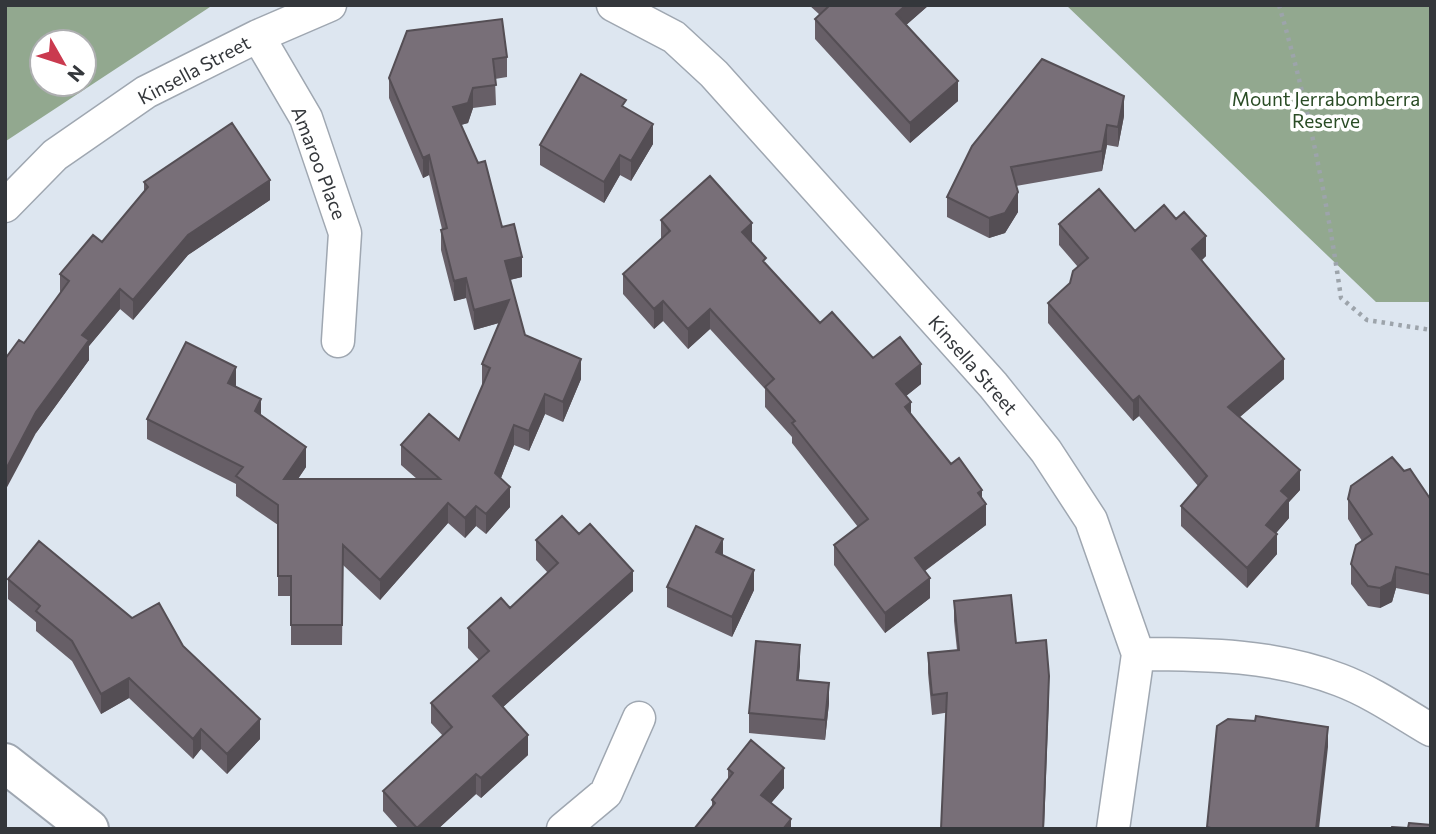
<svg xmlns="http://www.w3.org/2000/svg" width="1436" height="834" viewBox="0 0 1436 834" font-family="Commissioner,sans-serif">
	<rect width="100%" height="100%" fill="#dde6f0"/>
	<!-- forest -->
	<path fill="#92a88f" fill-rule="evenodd" d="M5,5h208l-207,136zM42,42h42v42h-42z
		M1066,5h365v297h-55z"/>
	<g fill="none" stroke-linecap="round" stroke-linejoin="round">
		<!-- minor casing -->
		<g stroke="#9fa7b1" stroke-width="35">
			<path id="minor" d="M613,5l61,32 40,37 279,311 53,66 45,69 47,134 -25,175
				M258,36l48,82 39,115 -7,108
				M5,206l50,-51 91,-63 112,-56 72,-31
				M1138,654c69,0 137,1 202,26 32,12 62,33 91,50
				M563,829l43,-36 33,-75"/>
		</g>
		<!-- tertiary casing -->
		<g stroke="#9fa7b1" stroke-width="42">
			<path id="tertiary" d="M5,763l84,66"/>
		</g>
		<!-- path -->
		<path stroke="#9da4ab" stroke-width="4.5" stroke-dasharray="3.5 5" stroke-linecap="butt" d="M1279,5c28,96 48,194 62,293l26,22 64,10"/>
		<!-- minor -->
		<use href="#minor" stroke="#fff" stroke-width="32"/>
		<!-- tertiary -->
		<use href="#tertiary" stroke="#fff" stroke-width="38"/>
	</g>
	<!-- wall -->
	<path fill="#675f67" d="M809,5h120l-23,20 52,76 -48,42 -95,-104v-20l5,-4z
		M407,31l100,26v20l-12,2 1,26 -23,3 -5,15 -7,2 61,152 -12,3 15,55 56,44 -18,43 -18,-8 -16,37 -15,-6 -13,33 9,29 -24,27 -10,-8 -11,12 -17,-15 -68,77 -37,-35 -1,80h-51v-49h-13v-71l-42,-29v-12l-89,-45v-20l89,-32 70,80 -8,12h119l-16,-14v-20l58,-5 24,-55 -1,-1v-20l17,-41 -25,7 -8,-32 -12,3 -13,-51v-20l1,-1 -13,-54 -6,3 -34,-80v-20z
		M626,108l27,36 -22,37 -11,-6 -16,28 -64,-38v-20z
		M1124,116l-6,31 -11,-2 -5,26 -86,15 2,26 -13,21 -16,5 -42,-21v-20z
		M144,182l126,18 -82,55 -55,65 -13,-11 -31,37v14l-53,73 24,-140v-19l42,-32 42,-51z
		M661,220l91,23 14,22 54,58 53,35 48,26 -15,12 5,19 40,49 31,35 4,26 -61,46 5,27 -45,35 -51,-68v-20l24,-18 -66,-84v-6l-27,-30v-18l-55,-60 -22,20 -25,-28 -9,8 -31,-35v-20l38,-34z
		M1059,224l76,7 71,25 -4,4 82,119 -44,38 60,73 -11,12v16l-13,15 1,21 -30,34 -66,-62v-20l17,-20 -59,-70 -6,5 -85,-98v-20l22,-20 8,-16 -19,-22z
		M1404,471l27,29v95l-35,-7 -4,14 -12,6 -12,-2 -17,-22v-20l11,-23 -14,-22v-20z
		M536,540l97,51 -130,116 25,48 -47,43 -5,-4 -38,35h-39l-16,-18v-20l60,-55 -12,-13v-20l48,-43 -11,-12v-20l42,-20 38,-35 -12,-13z
		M723,555l31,35 -22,47 -65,-30v-20z
		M8,579l124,39 51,28 77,93 -33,35 -26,-25 -8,10 -64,-61 -28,16 -29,-53 -36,-30v-9l-28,-23z
		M954,601l62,42 33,53 -117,19 -4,-42v-20l29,-3 -3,-29z
		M800,665l-2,16 31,22 -4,37 -76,-7v-20z
		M728,769l56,19 -13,15 20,26 -79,-22v-7l16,-20z"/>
	<!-- shaded-wall -->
	<path fill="#544e54" d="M906,5h23l-33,29v-20z
		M958,81v20l-48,42v-20z
		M473,88v20l-5,15 -15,4v-20z
		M1124,96v20l-6,31v-20z
		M653,124v20l-22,37v-20z
		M1107,125v20l-5,26v-20z
		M429,155v20l-6,3v-20z
		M620,155v20l-16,28v-21z
		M270,180v20l-82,55 -55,65v-20l55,-65z
		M1018,192v20l-13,21 -16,5v-20z
		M752,223v20l-10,-11z
		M1206,236v20l-14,13v-20z
		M522,257v20l-17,4v-20z
		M466,278v20l-12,3v-20z
		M120,289v20l-31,37v14l-53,73 -31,58v-20l31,-59 46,-77z
		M509,300v20l-35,10v-20z
		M663,301v20l-9,8v-20z
		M710,309v20l-22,20v-20z
		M581,359v20l-18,43v-20z
		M1284,359v20l-56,48v-20z
		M921,364v20l-25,20v-20z
		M236,367v20l-8,-4z
		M545,394v20l-16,37v-20z
		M1139,396v20l-6,5v-20z
		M261,399v20l-6,-8z
		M911,402v21l-6,-16z
		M514,425v20l-19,48v-20z
		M306,447v20l-22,32v-20z
		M1300,470v20l-11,12v16l-23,27v-20l15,-34z
		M510,487v20l-24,27v-20z
		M982,490v17l4,-3v21l-71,53v-20z
		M448,503v20l-68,77v-20z
		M476,506v20l-11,12v-20z
		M1277,534v20l-30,34v-20z
		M723,539v20l-7,-7z
		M1396,567v21l-4,14 -12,6v-20z
		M754,570v20l-22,47v-20z
		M633,571v20l-140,125v-20z
		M930,578v20l-45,35v-20z
		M800,645v20l-3,35v-20z
		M1049,676v20l-5,133h-1z
		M129,678v20l-28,16v-20z
		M829,683v20l-4,37v-20z
		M260,719v20l-33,35v-20z
		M1328,727v20l-9,82h-3z
		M201,729v20l-8,10v-20z
		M528,735v20l-47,43v-20z
		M784,768v20l-23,27v-20z
		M476,774v20l-38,35h-21z
		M791,819v10h-8z"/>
	<!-- building -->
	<path fill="#786f78" stroke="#544e54" stroke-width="2" d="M830,5h76l-10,9 62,67 -48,42 -95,-104z
		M502,19l5,38 -14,2 3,26 -23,3 -5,15 -15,4 25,56 7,-2 17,66 12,-3 8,33 -17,4 20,74 56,24 -18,43 -18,-8 -16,37 -15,-6 -19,48 15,14 -24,27 -10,-8 -11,12 -17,-15 -68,77 -37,-35 -1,80h-51v-49h-13v-71l-42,-29 7,-9 -96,-48 39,-77 50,25 -8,16 33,16 -6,12 51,36 -22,32h156l-39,-34 28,-31 30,26 31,-72 -8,-4 27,-64 -35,10 -8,-32 -12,3 -13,-51 6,-2 -18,-73 -6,3 -34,-80 18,-47z
		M1042,59l82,37 -6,31 -11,-2 -5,26 -91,16 7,25 -13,21 -16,5 -42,-21 25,-51z
		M581,74l45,26 -4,6 31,18 -22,37 -11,-6 -16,27 -64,-37z
		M232,123l38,57 -82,55 -55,65 -13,-11 -38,46 7,5 -53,72 -31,59v-112l14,-19 5,3 45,-62 -9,-7 33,-39 9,7 46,-55 -4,-5z
		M710,176l42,47 -10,9 24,26 -3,3 57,62 12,-11 41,46 27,-21 21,27 -25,20 15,18 -6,5 46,57 8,-6 23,32 -4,3 8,11 -71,54 15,20 -45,35 -51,-68 34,-26 -76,-96 3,-2 -30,-34 9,-8 -64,-70 -22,20 -25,-28 -9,8 -31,-35 47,-43 -9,-11z
		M1099,189l36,42 29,-26 12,14 8,-7 22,24 -14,13 92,110 -56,48 72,63 -19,21 8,7 -23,27 11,9 -30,34 -66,-62 26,-30 -68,-80 -6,5 -85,-98 22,-20 3,-12 15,-13 -29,-34z
		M1392,457l12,14 6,-2 21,31v75l-35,-8 -4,15 -12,6 -12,-2 -17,-22 5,-19 16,-11 -24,-35 3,-13z
		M562,516l17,18 11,-10 43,47 -140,125 35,39 -47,43 -5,-4 -59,54 -34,-37 69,-64 -21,-24 58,-52 -21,-23 33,-30 9,10 48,-45 -22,-23z
		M696,526l27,13 -7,13 38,18 -22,47 -65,-30z
		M39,541l93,77 27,-15 24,43 77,73 -33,35 -26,-25 -8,10 -64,-61 -28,16 -29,-53 -36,-30 4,-5 -32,-27z
		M1011,595l5,48 30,-3 3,36 -6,153h-102l6,-136 -15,2 -4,-42 31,-3 -5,-49z
		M756,641l44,4 -3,35 32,3 -4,37 -76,-7z
		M1256,716l72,11 -12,102h-102l-7,-2 10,-101 11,-7 27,2z
		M751,740l33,28 -23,27 30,24 -8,10h-89l21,-26 -3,-3 21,-27 -5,-4z
		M1409,823l22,2v4h-40l1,-2 16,1z"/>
	<g text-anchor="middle" stroke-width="7" stroke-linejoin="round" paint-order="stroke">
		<!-- street labels -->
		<g font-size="19" fill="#34373b" stroke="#fff">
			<text transform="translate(194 70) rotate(-28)" y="7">Kinsella Street</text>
			<text transform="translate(319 163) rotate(69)" y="7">Amaroo Place</text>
			<text transform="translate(973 365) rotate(49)" y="7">Kinsella Street</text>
		</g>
		<!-- park labels -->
		<g font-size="19" fill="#2a4c25" stroke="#fff">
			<text x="1326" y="106">Mount Jerrabomberra<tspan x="1326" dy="22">Reserve</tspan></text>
		</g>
	</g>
	<!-- border -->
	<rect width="1436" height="834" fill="none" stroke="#34373b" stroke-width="14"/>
	<!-- north arrow -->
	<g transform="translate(63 63) rotate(129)"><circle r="33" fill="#ffffff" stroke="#aeafb1" stroke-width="2"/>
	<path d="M0-5L12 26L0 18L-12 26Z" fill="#ca3a4f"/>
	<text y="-10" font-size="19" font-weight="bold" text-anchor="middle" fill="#34373b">N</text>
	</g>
</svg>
